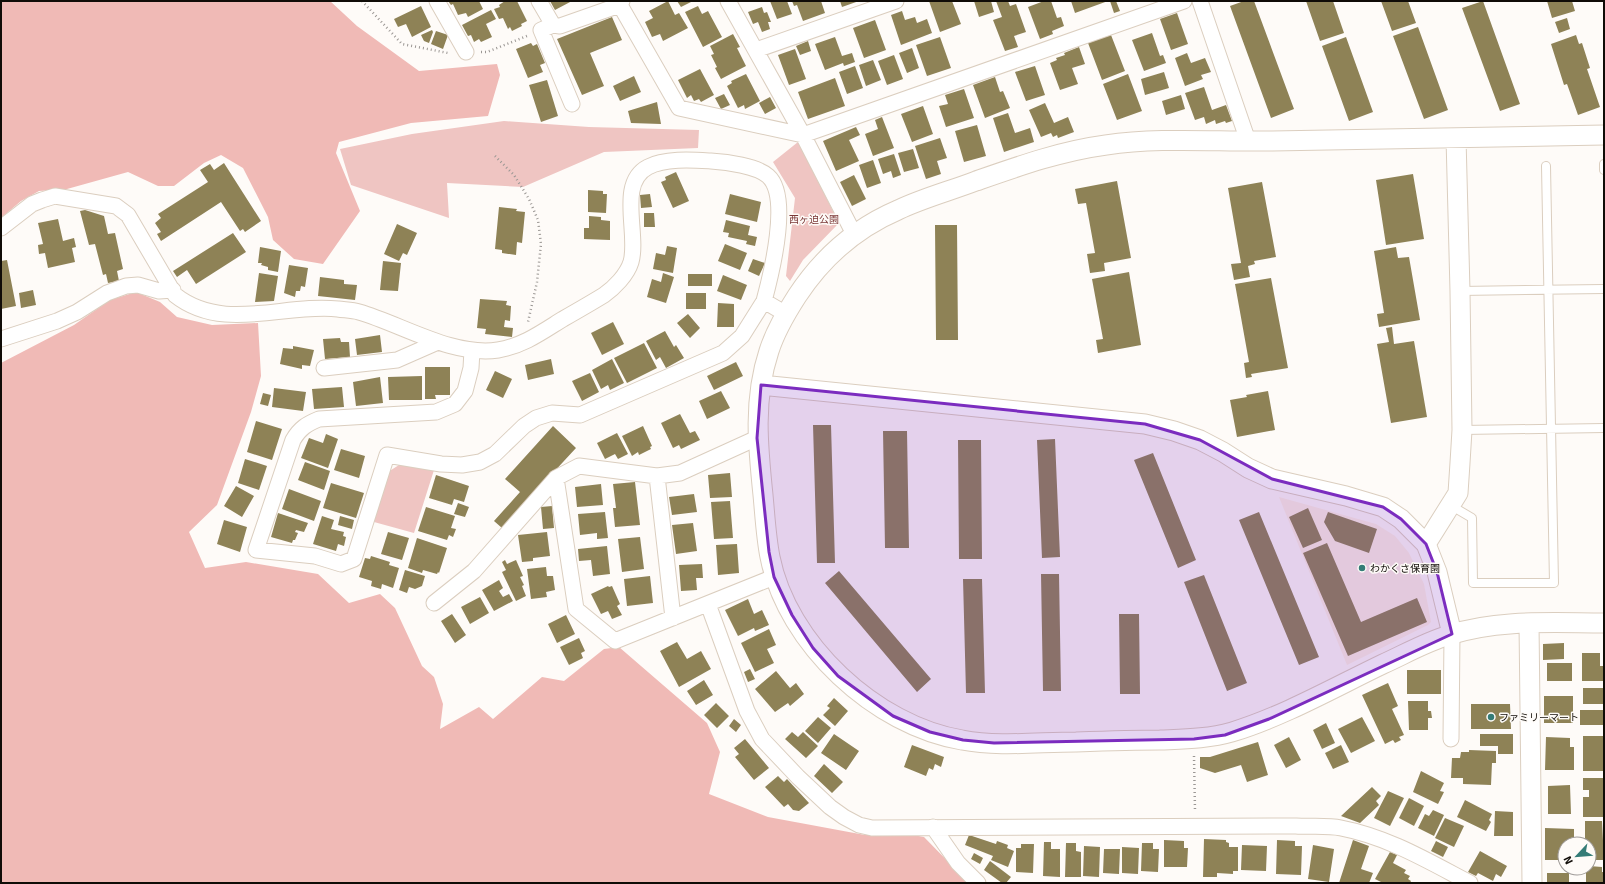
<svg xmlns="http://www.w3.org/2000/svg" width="1605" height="884" viewBox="0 0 1605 884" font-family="Signika,'Noto Sans JP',sans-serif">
	<rect width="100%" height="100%" fill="#fefbf8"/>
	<!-- built -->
	<path fill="#fdf1e5" d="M1279,497l97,27 19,12 14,17 15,31 7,38 -3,3 -81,40z"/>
	<!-- green -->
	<path fill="#efc5c2" d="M504,121l85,6 110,3 -1,18 -94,4 -81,35 -76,-4 2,35 -98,-33 -11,-36 72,-15z
		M798,142l41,81 -36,37 -13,21 -4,-5 9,-78 -22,-36z
		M399,465l35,5 -20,63 -40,-11 14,-50z"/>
	<!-- forest -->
	<path fill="#f0bab6" d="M1,1h329l27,25 62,45 78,-7 3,11 -12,41 -77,7 -72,19 -3,11 24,58 -37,53 -29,-5 -21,-19 -5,-23 -25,-49 -22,-13 -17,8 -30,23h-16l-30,-14 -61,17 -28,2 -18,10 -20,17z
		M136,292l24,10 17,15 35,8 46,-2 3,53 -10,36 -34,93 -28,27 16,36 41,-6 72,12 31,29 31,-9 15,14 27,58 12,11 9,27 -3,25 39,-22 14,12 49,-42 22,4 40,-32 15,-2 88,76 13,29 -11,42 59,23 97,18h48l11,2 45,46h-968v-520l73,-38 36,-25z"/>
	<!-- building -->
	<path fill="#8e8256" d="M448,1h31l4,8 -15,8 -2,-4 -8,2 -5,-11 -2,1z
		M505,1h12l10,20 -6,3 1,2 -10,5 -2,-4 -2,2 -5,-11 -4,1 -5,-10 6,-2 -1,-2z
		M550,1h22l-17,9z
		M668,1l7,14 4,-2 9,15 -25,13 -3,-7 -8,3 -7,-15 8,-4 -4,-7z
		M677,1h16l-12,6z
		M770,1h17l5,13 -15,5z
		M792,1h29l4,12 -22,8 -6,-16 -3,1z
		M840,1h19l-17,6z
		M929,1h23l9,23 -21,8z
		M974,1h17l3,11 -15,5z
		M996,1h12l2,5 6,-2 10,28 -12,4 4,11 -13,4 -12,-31 9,-3z
		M1044,1h7l6,17 4,-1 3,9 -12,5 1,3 -13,5 -12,-32z
		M1071,1h37l-33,12z
		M1110,1h6l4,10 -6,2z
		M1244,1h10l40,108 -23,9 -41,-112z
		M1306,1h27l11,32 -24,8z
		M1381,1h27l8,22 -24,8z
		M1483,1l37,103 -20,7 -38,-103z
		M1547,1h25l3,10 -23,7z
		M421,6l10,21 -19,10 -6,-13 -8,3 -4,-8z
		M698,6l4,8 6,-3 14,26 -19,10 -18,-35z
		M762,7l2,6 3,-1 4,10h-3l2,7 -8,3 -4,-10 -5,2 -5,-12z
		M491,10l5,9 -10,5 6,13 -11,5 -2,-3 -5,3 -3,-7 -3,1 -6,-11z
		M902,11l3,9 10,-3 2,6 10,-4 5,14 -31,12 -10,-30z
		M1177,13l11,31 -17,6 -11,-31z
		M612,17l10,23 -32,13 14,33 -22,9 -25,-56z
		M1567,18l3,11 -11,4 -4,-11z
		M875,20l11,30 -22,8 -11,-30z
		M1418,27l30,83 -24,9 -31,-83z
		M432,30l1,2 -4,11 -5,-2 -3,-6z
		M436,31l12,4 -5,14 -12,-5z
		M1152,33l8,23 3,-1 3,8 -22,8 -12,-31z
		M733,34l7,13 -3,1 9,18 -25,13 -6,-11 2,-1 -6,-12 3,-1 -4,-8z
		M1111,35l14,36 -23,9 -14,-37z
		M1576,35l3,9 3,-1 8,25 -3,1 13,38 -22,8 -11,-31 -3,1 -13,-41z
		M835,37l7,19 10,-3 3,9 -11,4 -1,-3 -18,7 -10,-26z
		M940,37l11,31 -24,8 -11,-31z
		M1346,37l27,75 -24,9 -27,-75z
		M808,41l3,10 -11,4 -4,-9z
		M531,43l2,3 4,-2 8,19 -5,2 3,7 -15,6 -12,-29z
		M1079,47l6,17 -13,4 6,16 -18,6 -10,-27 7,-3 -1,-2 9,-3 -1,-2z
		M912,48l7,20 -12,5 -8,-20z
		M795,49l11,30 -17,6 -11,-30z
		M1187,53l4,10 14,-5 6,14 -10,3 2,4 -18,7 -10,-28z
		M894,55l9,24 -16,6 -9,-24z
		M873,60l8,20 -15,6 -7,-21z
		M855,66l8,22 -16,6 -8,-22z
		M1035,66l10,29 -19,6 -11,-29z
		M700,69l14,26 -13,7 -2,-3 -5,2 -3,-6 -4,3 -9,-18z
		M1164,72l5,16 -24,7 -4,-16z
		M746,74l14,27 -15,8 -1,-4 -6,3 -11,-22 5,-3 -1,-2z
		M1128,74l14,37 -25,9 -14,-36z
		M634,76l7,16 -21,9 -7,-15z
		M995,77l5,15 3,-1 7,17 -25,10 -12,-33z
		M835,78l10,28 -37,13 -10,-27z
		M547,80l11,36 -17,6 -12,-37z
		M1204,87l8,23 14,-5 6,16 -6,2 -1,-2 -9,3 -1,-4 -9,4 -2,-7 -9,3 -10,-27z
		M964,89l10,29 -28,9 -7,-21 9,-2 -3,-9z
		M724,94l6,11 -9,4 -6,-11z
		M1181,95l4,14 -19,6 -4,-14z
		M770,97l6,11 -11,6 -6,-11z
		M657,102l4,22 -30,-1 -3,-12z
		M1045,103l9,20 14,-6 6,15 -16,6 -1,-3 -4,2 -2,-4 -10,4 -12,-27z
		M923,106l10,28 -21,8 -11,-28z
		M1008,113l7,20 15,-5 4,14 -30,10 -11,-34z
		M882,117l12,31 -21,8 -8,-22 13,-5 -3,-9z
		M977,125l9,31 -22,6 -9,-31z
		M856,127l4,8 -11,5 10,21 -23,10 -13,-30z
		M940,138l7,20 -10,3 4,13 -15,5 -11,-33z
		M913,149l6,19 -15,4 -6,-19z
		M894,154l7,21 -8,3 -2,-7 -8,3 -5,-15z
		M873,160l8,23 -14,5 -8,-23z
		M224,163l37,58 -16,11 -2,-3 -3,2 -19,-29 -60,39 -4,-7 4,-2 -6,-9 6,-5 -3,-4 50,-32 -8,-12 10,-6 4,6z
		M676,172l13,29 -16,7 -12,-26 5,-2 -1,-3z
		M1413,174l11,65 -38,6 -10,-65z
		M854,175l12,24 -14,7 -12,-24z
		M1117,181l14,77 -27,5 1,8 -15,2 -3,-19 8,-1 -9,-50 -8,1 -3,-15z
		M1262,182l14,75 -22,4 1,3 -7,2 2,11 -16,3 -3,-16 10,-1 -13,-75z
		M588,190l15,1v3h4l-1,19 -18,-1z
		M650,194l2,13 -11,1 -1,-13z
		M730,194l31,8 -4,20 -32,-8z
		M499,207l18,2 -1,2 9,1 -3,31 -5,-1 -1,13 -14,-2v-3l-7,-1z
		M85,210l19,6 4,18 7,-1 8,36 -6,2 2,10 -11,2 -2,-9 -3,1 -8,-31 -6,1 -9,-34z
		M644,213h10l1,14h-11z
		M589,216l12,1v3l9,1v19l-26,-1v-11h5z
		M58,219l5,22 11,-3 2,9 -4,1 3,14 -27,6 -3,-15 -6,1 -1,-9 5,-1 -5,-21z
		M726,220l24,6 -2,9 9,2 -2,9 -9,-2 1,-3 -19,-4 1,-4 -6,-1z
		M397,224l20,9 -10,22 -4,-2 -4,8 -15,-7z
		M935,225h22l1,115h-22z
		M233,233l13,19 -50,32 -9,-14 -10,7 -4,-6z
		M725,244l22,9 -7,17 -22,-9z
		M667,246l10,2 -4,25 -20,-4 3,-16 9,2z
		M260,247l21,4 -3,21 -10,-2v-3l-7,-2 1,-2h-4z
		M1396,247l2,11 11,-1 11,63 -41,7 -2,-13 7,-1 -10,-62z
		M753,259l12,4 -6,13 -11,-5z
		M7,260l9,46 -15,3v-48z
		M383,261l18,2 -3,28 -18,-1z
		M289,265l19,3 -3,19 -4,-1 -1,5h-4l-1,6 -11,-4z
		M1129,272l12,73 -43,8 -2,-13 7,-1 -11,-60z
		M259,273l19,3 -4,25 -19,1z
		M663,273l11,4 -8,26 -19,-6 5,-18 9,3z
		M688,274h24v12h-24z
		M723,275l24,10 -6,15 -24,-9z
		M320,277l24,3v4l13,1 -2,15 -37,-4z
		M1271,278l17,90 -37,6 1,3 -6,1 -2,-15 5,-1 -14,-78z
		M33,290l3,15 -15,3 -2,-15z
		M686,293h20v16h-20z
		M480,299l27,2 -1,4 5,1 -1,15 -5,-1 -1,7 9,1 -1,9 -27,-3 1,-5 -9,-1z
		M718,303l16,1v23h-17z
		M688,314l12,14 -10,10 -13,-15z
		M613,322l11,22 -22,11 -11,-22z
		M1392,327l2,17 20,-3 13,76 -36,6 -14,-79 12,-2 -3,-14z
		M665,331l9,16 2,-2 8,13 -18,10 -6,-11 -4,3 -10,-19z
		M380,335l2,17 -25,3 -2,-16z
		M340,338l1,4h8l1,15 -25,2 -2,-20z
		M644,343l13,25 -30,15 -13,-25z
		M293,346l21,4 -4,16 -8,-1v4l-22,-5 3,-16 10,1z
		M551,359l3,15 -26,6 -3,-15z
		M612,359l12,24 -14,7 -2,-5 -7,4 -9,-19z
		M736,362l7,14 -29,14 -7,-14z
		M425,367h25v28h-15l1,4h-11z
		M495,371l17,8 -9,19 -17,-8z
		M590,373l9,19 -17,9 -10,-20z
		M422,376v24h-33l-1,-23z
		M380,377l3,26 -27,3 -3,-24z
		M342,387l2,20 -30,2 -2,-20z
		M274,388l32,4 -3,19 -31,-4z
		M721,391l9,17 -23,11 -8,-18z
		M1268,391l7,39 -38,7 -7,-37 17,-3 -1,-2z
		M263,393l8,2 -3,11 -8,-2z
		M680,414l10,19 5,-2 5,9 -19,9 -2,-4 -6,3 -12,-25z
		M256,421l26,8 -10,31 -25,-8z
		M813,425h18l4,138h-18z
		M553,426l23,22 -74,80 -8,-7 26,-29 -15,-13z
		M643,426l9,20 -2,1 1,2 -12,6 -1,-3 -6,4 -10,-20z
		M883,431h24l2,117h-24z
		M617,433l11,21 -10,5 -3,-5 -10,5 -8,-16z
		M326,434l12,5 -10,29 -27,-10 8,-20 14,5z
		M1055,439l5,118 -18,1 -5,-118z
		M958,440h23l1,119h-23z
		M341,449l24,7 -6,22 -25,-8z
		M1153,453l43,107 -18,8 -44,-108z
		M245,459l22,7 -8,24 -21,-7z
		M305,462l25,9 -6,19 -26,-10z
		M730,473l2,24 -22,1 -2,-23z
		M436,475l33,11 -5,16 -10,-3 -2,6 -23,-7z
		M635,482l5,43 -25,2 -2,-19h3l-3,-24z
		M331,483l33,10 -8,25 -33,-10z
		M601,484l2,21 -26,2 -2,-20z
		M236,486l18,10 -12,21 -18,-11z
		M289,489l32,12 -7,20 -32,-12z
		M694,494l3,18 -25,3 -3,-18z
		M730,501l3,37 -19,1 -3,-37z
		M458,503l11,4 -4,10 -11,-3z
		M552,506l2,22 -11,1 -2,-22z
		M426,507l29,9 -4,12 5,1 -3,8 -4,-2 -2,5 -29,-9z
		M1308,508l14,32 -19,8 -14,-31z
		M605,512l3,26 -11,1v-6l-17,2 -2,-21z
		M1259,512l60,145 -20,8 -60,-145z
		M1328,512l49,17 -8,24 -34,-12 -11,-19z
		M278,513l30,10 -4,9 -8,-2 -1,2 3,1 -3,7h-2l-1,3 -21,-6z
		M322,516l12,4 -3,9 13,3 -1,4 3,1 -2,9 -6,-2 -2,7 -23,-7z
		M340,516l14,4 -2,9 -14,-4z
		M224,520l23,7 -7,25 -23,-8z
		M693,523l4,28 -21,3 -4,-29z
		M388,532l21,6 -7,22 -21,-6z
		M547,532l3,24 -17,2v3l-11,1 -4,-27z
		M640,537l4,32 -22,3 -4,-33z
		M417,538l30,10 -8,25 -1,-1 -1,2 -14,-4 -1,3 -14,-5z
		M1327,543l34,79 56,-24 10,24 -79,34 -45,-103z
		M737,544l2,29 -21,2 -2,-30z
		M607,546l3,28 -17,2 -2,-16 -12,1 -1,-12z
		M371,556l19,6 -1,3 10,3 -6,20 -11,-4 -1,5 -10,-3 1,-5 -13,-4 6,-19 5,1z
		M505,560l2,4 9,-4 7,16 -3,1 4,8 -2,1 4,10 -10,5 -14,-29 4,-2 -4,-8z
		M702,564l1,14h-7l1,12 -16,1 -2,-26z
		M546,567l1,9h6l2,14 -9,2 1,5 -16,2 -4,-30z
		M405,570l20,6 -3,10 -7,3 -6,-2 -2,6 -8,-3z
		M839,571l92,108 -14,13 -92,-109z
		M1041,574h18l2,117h-18z
		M1204,575l43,108 -20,8 -43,-109z
		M650,576l3,27 -26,3 -3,-27z
		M963,579h19l3,114h-19z
		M499,580l4,8 -4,3 4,6 6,-3 4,7 -19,10 -12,-21z
		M608,586l1,1 3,-1 8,18 -3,2 5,9 -10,4 -4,-8 -7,3 -10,-20z
		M480,597l9,16 -19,11 -9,-17z
		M748,599l6,15 8,-4 7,15 -14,6 -1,-3 -16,8 -13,-26z
		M452,614l14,21 -11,8 -14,-22z
		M1119,614h20l1,80h-20z
		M566,615l9,19 -18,9 -9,-19z
		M769,629l7,16 -9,4 7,14 -19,9 -14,-29z
		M579,638l6,13 -4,2 2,5 -14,7 -9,-18z
		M677,642l10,17 14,-8 10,18 -32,18 -19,-36z
		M1564,643v16l-21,1v-16z
		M1582,653h18v13h4v15h-22z
		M1547,663h25v18h-25z
		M750,669l5,10 -7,3 -4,-10z
		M1407,670h34v24h-34z
		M776,671l14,17 6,-5 8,11 -14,12 -2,-3 -13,9 -20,-23z
		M704,680l9,15 -17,10 -9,-14z
		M1388,683l10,23 -6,3 12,26 -5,2 2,3 -6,3 -2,-3 -8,4 -23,-49z
		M1583,688h21v16h-21z
		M1544,696h29v27h-29z
		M834,698l14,13 -13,15 -12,-11 7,-7 -3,-2z
		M1408,701h20v10h3l1,7h-4v12h-19z
		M716,703l13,13 -12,12 -13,-13z
		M1471,704h39l1,25h-40z
		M1580,710h24v15h-24z
		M818,717l13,11 -13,15 -13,-12z
		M1362,717l13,24 -24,12 -13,-24z
		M734,719l7,6 -5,7 -7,-6z
		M1326,723l9,20 -13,6 -9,-19z
		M792,732l6,5 5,-5 15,14 -12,12 -21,-19z
		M834,734l25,17 -13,19 -25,-17z
		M1480,734h33v20h-15v-8h-18z
		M1583,736h21l-1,35h-20z
		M1289,737l12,23 -15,8 -12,-23z
		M1546,737l24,1v9h4v23h-29z
		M745,739l24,29 -15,12 -19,-23 4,-3 -5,-6z
		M1258,742l10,33 -21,7 -6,-17 -26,8 -15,-5v-11h10z
		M912,745l32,12 -3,10 -6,-3 -2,6 -4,-2 -3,8 -22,-9z
		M1341,745l8,17 -16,7 -8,-16z
		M1469,750l27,1v12h-4l-1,22 -28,-1v-6h-12l1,-20h8l1,-6h8z
		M824,764l19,18 -11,11 -18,-17z
		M1421,771l23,12 -4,8 4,1 -6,12 -25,-12z
		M778,776l6,6 3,-3 22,24 -10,8 -6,-1 -5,-6 -4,3 -19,-20z
		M1583,778h21v39h-21v-20h6v-7h-6z
		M1570,785l1,29h-23v-28z
		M1372,787l9,9 -5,5 3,4 -19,18 -19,-7z
		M1388,791l16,7 -14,28 -16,-8z
		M1409,798l15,8 -10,20 -15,-8z
		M1465,800l27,14 -3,6 2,2 -5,9 -29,-14z
		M1433,810l11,5 -10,21 -16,-8 7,-14 4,2z
		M1495,811l18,1v24h-19z
		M1445,818l19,8 -10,21 -19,-9z
		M1585,821h17l2,39h-15v-16h-4z
		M1545,828l29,1v15h-9v16h-20z
		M969,835l27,9 1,-3 11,4 -1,3 7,3 -6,16 -17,-7 2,-4 -28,-11z
		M1204,839l22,1v2l3,1v4h9v24h-5v3l-16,-1v4h-14z
		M1164,840l20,1v7h4l-1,19h-23z
		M1277,840l18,1v5h7l-1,29 -25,-1z
		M1353,840l16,6 -8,23 12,4 -4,10h-30z
		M1436,841l12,6 -5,10 -12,-6z
		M1044,842h7v7h9v28l-17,-1z
		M1066,843h10v8l5,1v25h-16z
		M1142,843h11v6h6l-1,23 -17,-1z
		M1021,844h13l-1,29 -17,-1v-24h5z
		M1242,845l25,1 -1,25 -25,-1z
		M1313,845l21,4 -5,33 -21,-3z
		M1084,846l16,1 -1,30 -16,-1z
		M1122,847l17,1 -1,26 -16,-1z
		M1104,849h16l-1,25 -16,-1z
		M1480,851l27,15 -6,11 -5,-3 -3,7 -15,-8 -2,3 -8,-4z
		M1390,852l7,3 -4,8 13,7 -2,3 6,3 -2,3 3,2 -1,2h-27l-8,-4z
		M974,853l9,5 -3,6 -9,-5z
		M990,861l21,16 -5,6h-4l-18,-13z
		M1589,866l13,1v5h2v11h-18v-15h3z
		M1547,873h22v10h-22z"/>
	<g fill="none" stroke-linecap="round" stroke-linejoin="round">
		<!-- service casing -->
		<g stroke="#dbcebf" stroke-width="10">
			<path id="service" d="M1604,164v6
				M1460,291l144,-2
				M1462,430l142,-2
				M1450,505l22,13 1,65h81l-8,-417"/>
		</g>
		<!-- minor casing -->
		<g stroke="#dbcebf" stroke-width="17">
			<path id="minor" d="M437,1l29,51
				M539,1l14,24 7,1 60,-21 2,-4
				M728,1l75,134 51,99
				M1200,1l48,140
				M620,5l59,103 124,27 381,-134
				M553,25l-12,5 31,74
				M756,50l140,-49
				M1,228l31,-24 10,-4 13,-4 61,10 12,9 47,80c48,38 109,8 163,14 6,1 14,1 21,3 42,12 94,45 139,38 25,-4 44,-18 65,-31 14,-8 28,-16 41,-24 10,-7 23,-20 27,-33 8,-28 -14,-79 17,-95 17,-9 45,-7 63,-6 16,1 46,5 57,15 23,20 3,99 -4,125l22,13
				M1,339l56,-18 20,-9 30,-19 19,-7 12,-1 21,6 14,-1
				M472,350l-1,18 -6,23 -10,13 -19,8 -117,7c-12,5 -19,9 -26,21l-37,110 59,6 26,8 13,-5 33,-104 54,9 21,1 18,-3 15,-8 29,-28 12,-8 16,-5 28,2 143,-62 19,-17 22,-35
				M324,368l73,-8 41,-18
				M757,438l-77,35 -23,3 -78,-10 -23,12 20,131 39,32 159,-64
				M657,476l16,142
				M434,603l40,-32 82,-93
				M708,604l39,107 15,28 36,38 32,30 14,10 15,8 13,3 424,-2c14,1 31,-1 45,2 47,9 87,33 129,55
				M1451,739l1,-105
				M933,827l25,36 20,20"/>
		</g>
		<!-- tertiary casing -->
		<g stroke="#dbcebf" stroke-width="21">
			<path id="tertiary" d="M1604,135c-111,2 -222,4 -332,6 -55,1 -112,-4 -166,4 -45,6 -87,21 -130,36 -26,10 -53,17 -78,29 -42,18 -76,48 -101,86 -11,17 -22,36 -28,55 -16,48 -11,96 -6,144 2,21 3,42 7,62 17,87 106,169 192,183 37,7 77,2 114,2 28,-1 56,-2 84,-2 23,-1 48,-1 72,-8 52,-16 101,-44 151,-68 22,-10 43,-22 66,-29 49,-16 104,-12 155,-12
				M761,385l384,39 29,7 26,9 23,12 25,16 24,11 74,17 37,11 18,12 25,25 11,28 15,62
				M1426,544l32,-51 2,-30 2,-33 -2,-139 -4,-153
				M1529,623l3,260"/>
		</g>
		<!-- path -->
		<path stroke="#9b9794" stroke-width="2.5" stroke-dasharray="1 3" stroke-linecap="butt" d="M362,1l40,43 46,9
			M481,52h6l40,-16
			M495,156l19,19 15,24 9,21 3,24 -4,38 -9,40
			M1194,756l1,55"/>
		<!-- service -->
		<use href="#service" stroke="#fff" stroke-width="8"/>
		<!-- minor -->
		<use href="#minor" stroke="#fff" stroke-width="15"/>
		<!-- tertiary -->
		<use href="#tertiary" stroke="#fff" stroke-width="19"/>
	</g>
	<!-- marked area -->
	<path fill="#7b2cbf" fill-opacity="0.2" stroke="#7b2cbf" stroke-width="3" stroke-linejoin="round" d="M761,385l384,39 55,16 72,39 111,28 18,12 25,25 11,28 15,62 -183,85 -44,16 -31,4 -200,4 -31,-3 -33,-8 -37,-16 -55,-40 -25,-28 -21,-33 -18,-38 -5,-25 -12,-114z"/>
	<!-- markers -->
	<g fill="#347c77" stroke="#fefbf8" stroke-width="1.5">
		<circle cx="1362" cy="568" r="4"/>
		<circle cx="1491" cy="717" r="4"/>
	</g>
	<g text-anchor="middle" stroke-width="3" stroke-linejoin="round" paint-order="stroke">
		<!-- park labels -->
		<g font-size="10" fill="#7b3837" stroke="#fefbf8">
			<text x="814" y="223">西ヶ迫公園</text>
		</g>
		<!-- poi labels -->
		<g font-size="10" fill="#100c07" stroke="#fefbf8" text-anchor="start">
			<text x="1370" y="572">わかくさ保育園</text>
			<text x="1499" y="721">ファミリーマート</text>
		</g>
	</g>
	<!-- border -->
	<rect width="1605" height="884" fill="none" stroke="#100c07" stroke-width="4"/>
	<!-- north arrow -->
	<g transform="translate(1577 856) rotate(244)"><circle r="19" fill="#fefbf8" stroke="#9f9b98"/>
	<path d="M0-3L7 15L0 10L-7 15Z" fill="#347c77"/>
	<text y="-6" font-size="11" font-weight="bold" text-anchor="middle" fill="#100c07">N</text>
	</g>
</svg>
